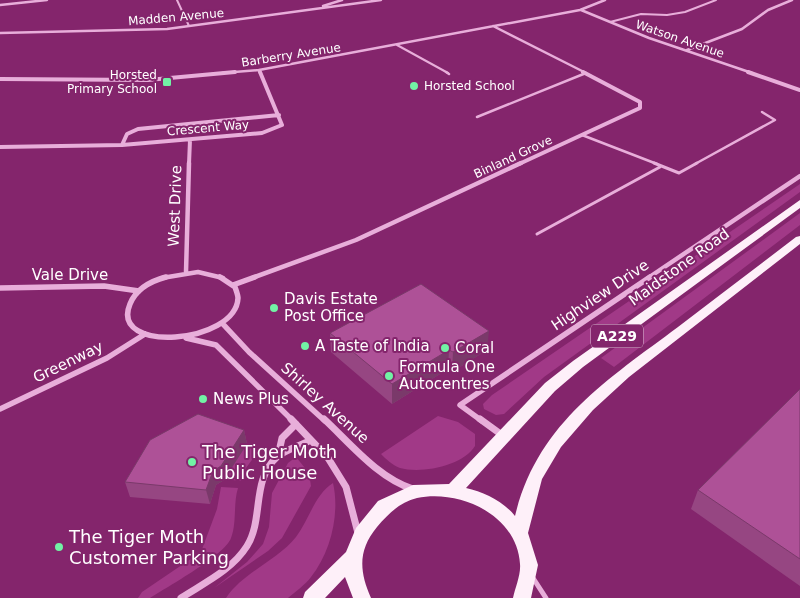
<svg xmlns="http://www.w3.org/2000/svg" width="800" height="598" viewBox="0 0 800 598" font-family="'DejaVu Sans',sans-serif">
	<rect width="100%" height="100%" fill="#84256c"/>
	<!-- green -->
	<path fill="#a13987" d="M800,184v8l-256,185 -40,37 -8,1 -12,-6 -1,-5 9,-9z
		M800,213v12l-186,142 -13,-9z
		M438,416l20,6 17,12v12c-12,20 -54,28 -75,22 -8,-3 -14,-9 -19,-14z
		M246,445l13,5 -13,18 -5,13 -17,-2z
		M296,457l13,16 2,13 -29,52 -14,13 -54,37 33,-26 16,-18 6,-17 3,-34 16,-30z
		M333,483c7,30 -2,69 -22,94 -6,8 -15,14 -23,21h-62c17,-26 51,-37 70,-61 13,-17 19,-43 37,-54z
		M221,487l17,1c-5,16 -1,35 -7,50 -6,17 -64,49 -81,60h-12l4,-6 59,-40 16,-43z"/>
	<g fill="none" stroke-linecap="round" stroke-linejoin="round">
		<!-- service-far3 -->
		<path stroke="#e8aeda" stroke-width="2" d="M177,0l12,26
			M610,22l31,-8 26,1 18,-3 31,-12
			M397,45l51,28"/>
		<!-- service-far2 -->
		<path stroke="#e8aeda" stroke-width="2.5" d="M446,72l3,2
			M477,117l109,-44
			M582,135l75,29
			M695,164l80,-44 -13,-8"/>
		<!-- service-far1 -->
		<path stroke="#e8aeda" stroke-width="3" d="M654,163l25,10 18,-10
			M537,234l123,-67"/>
		<!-- service -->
		<path stroke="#e8aeda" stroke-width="5" d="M533,578l13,20"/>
		<!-- minor-far4 -->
		<path stroke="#e8aeda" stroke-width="2.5" d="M0,5l47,-5
			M323,6l19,-6
			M581,10l68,28 103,35
			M493,26l93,47
			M0,33l167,-4 214,-29
			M687,50l55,-21 26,-19 24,-10
			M259,70l1,3
			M222,73l37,-3 321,-60 25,-10"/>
		<!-- minor-far3 -->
		<path stroke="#e8aeda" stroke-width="4" d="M748,72l52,18
			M0,79l148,1 87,-8
			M122,145l5,-11 11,-5 141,-14
			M0,147l122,-2 140,-12 20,-8 -22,-53
			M189,164l1,-24
			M519,164l121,-56v-6l-57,-30"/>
		<!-- minor-far2 -->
		<path stroke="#e8aeda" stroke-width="4.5" d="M186,272l3,-109
			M162,278l36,-6 25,6
			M252,278l104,-38 165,-77
			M648,278l152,-102"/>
		<!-- minor-far1 -->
		<path stroke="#e8aeda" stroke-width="5.5" d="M166,277c-15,4 -30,12 -36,27 -21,50 106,40 108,-6 0,-3 -2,-8 -3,-11l-15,-10
			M233,285l22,-8
			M0,288l104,-2 35,5
			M222,323l27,29 76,69
			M186,338l30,7 77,76
			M0,409l107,-51 38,-24
			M482,421l-22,-16 190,-128"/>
		<!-- minor -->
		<path stroke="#e8aeda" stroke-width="7" d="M291,419l37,39 18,29 12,46
			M324,419c26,24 54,59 89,70
			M480,419l22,16
			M278,456l4,-18 14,-14
			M181,598c23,-15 51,-28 66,-52 17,-27 4,-66 30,-89 9,-8 23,-11 34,-17"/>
		<!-- primary -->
		<path fill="#fef0f9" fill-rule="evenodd" d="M800,200v8l-217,159 -28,24 -89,97c18,4 37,13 49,28 22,-92 92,-136 163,-189 39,-30 79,-60 118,-90l4,-1v8l-171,133 -36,33 -32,37 -19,32 -14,54 10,32 -7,33h-18c2,-10 8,-23 7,-34 -3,-49 -60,-75 -103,-66 -17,4 -29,16 -40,29 -19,23 -18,44 -6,71h-18l-8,-21 -20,21h-22l2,-6 41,-40 10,-24 22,-27 35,-16 36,-1 96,-101 28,-22z"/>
	</g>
	<!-- wall -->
	<path fill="#964682" d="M330,333l157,17 -35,22 -4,-3 -56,35 -61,-52z
		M800,389v197l-109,-77 7,-19z
		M244,430l3,14 -23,36 -8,5 -6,19 -80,-7 -5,-15z"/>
	<!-- shaded-wall -->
	<path fill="#7a396a" d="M489,331l-2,19 -35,22 1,-20z
		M449,350l-1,19 -56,35v-20z
		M244,430l3,14 -23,36 -8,5 -6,19 -4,-14 7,-19z"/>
	<!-- building -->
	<path fill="#ae5197" stroke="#7a396a" d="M421,284l68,47 -36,21 -4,-2 -57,34 -62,-51z
		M800,389v170l-102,-69z
		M198,414l46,16 -23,36 -8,5 -7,19 -81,-8 25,-42z"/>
	<!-- markers -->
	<g fill="#72f2a5" stroke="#84256c" stroke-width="2">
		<rect x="162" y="77" width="10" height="10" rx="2.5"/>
		<circle cx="414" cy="86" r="5"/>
		<circle cx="274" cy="308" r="5"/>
		<circle cx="305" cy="346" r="5"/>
		<circle cx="445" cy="348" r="5"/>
		<circle cx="389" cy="376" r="5"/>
		<circle cx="203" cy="399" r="5"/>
		<circle cx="192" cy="462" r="5"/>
		<circle cx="59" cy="547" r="5"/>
	</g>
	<g text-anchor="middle" stroke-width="4" stroke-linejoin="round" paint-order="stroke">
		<!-- far-street labels -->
		<g font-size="12" fill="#fff" stroke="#84256c">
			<text transform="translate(176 17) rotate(-5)" y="4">Madden Avenue</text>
			<text transform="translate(680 39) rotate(19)" y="4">Watson Avenue</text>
			<text transform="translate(291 55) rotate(-9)" y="4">Barberry Avenue</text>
			<text transform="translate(208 128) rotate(-5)" y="4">Crescent Way</text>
			<text transform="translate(513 157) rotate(-25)" y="4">Binland Grove</text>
		</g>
		<!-- far-poi labels -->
		<g font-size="12" fill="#fff" stroke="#84256c" text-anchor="end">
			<text x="157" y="79">Horsted<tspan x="157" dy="14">Primary School</tspan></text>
			<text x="424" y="90" text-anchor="start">Horsted School</text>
		</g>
		<!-- shield labels -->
		<rect fill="#84256c" stroke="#dabed3" stroke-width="1" x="591" y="324.5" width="52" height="23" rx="4"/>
		<g font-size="14" font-weight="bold" fill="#fff">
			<text x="617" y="341">A229</text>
		</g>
		<!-- street labels -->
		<g font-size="15" fill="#fff" stroke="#84256c">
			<text transform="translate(175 206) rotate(-88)" y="5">West Drive</text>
			<text transform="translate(679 267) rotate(-36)" y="5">Maidstone Road</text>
			<text x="70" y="280">Vale Drive</text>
			<text transform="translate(600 295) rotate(-34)" y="5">Highview Drive</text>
			<text transform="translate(68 362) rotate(-26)" y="5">Greenway</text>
			<text transform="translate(325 403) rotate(42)" y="5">Shirley Avenue</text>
		</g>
		<!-- poi labels -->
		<g font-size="15" fill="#fff" stroke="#84256c" text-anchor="start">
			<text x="284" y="304">Davis Estate<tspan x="284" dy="17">Post Office</tspan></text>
			<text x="315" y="351">A Taste of India</text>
			<text x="455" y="353">Coral</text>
			<text x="399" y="372">Formula One<tspan x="399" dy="17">Autocentres</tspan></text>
			<text x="213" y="404">News Plus</text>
		</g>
		<!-- near-poi labels -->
		<g font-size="18" fill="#fff" stroke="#84256c" text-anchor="start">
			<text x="202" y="458">The Tiger Moth<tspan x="202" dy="21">Public House</tspan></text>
			<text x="69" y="543">The Tiger Moth<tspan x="69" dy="21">Customer Parking</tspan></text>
		</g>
	</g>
</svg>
